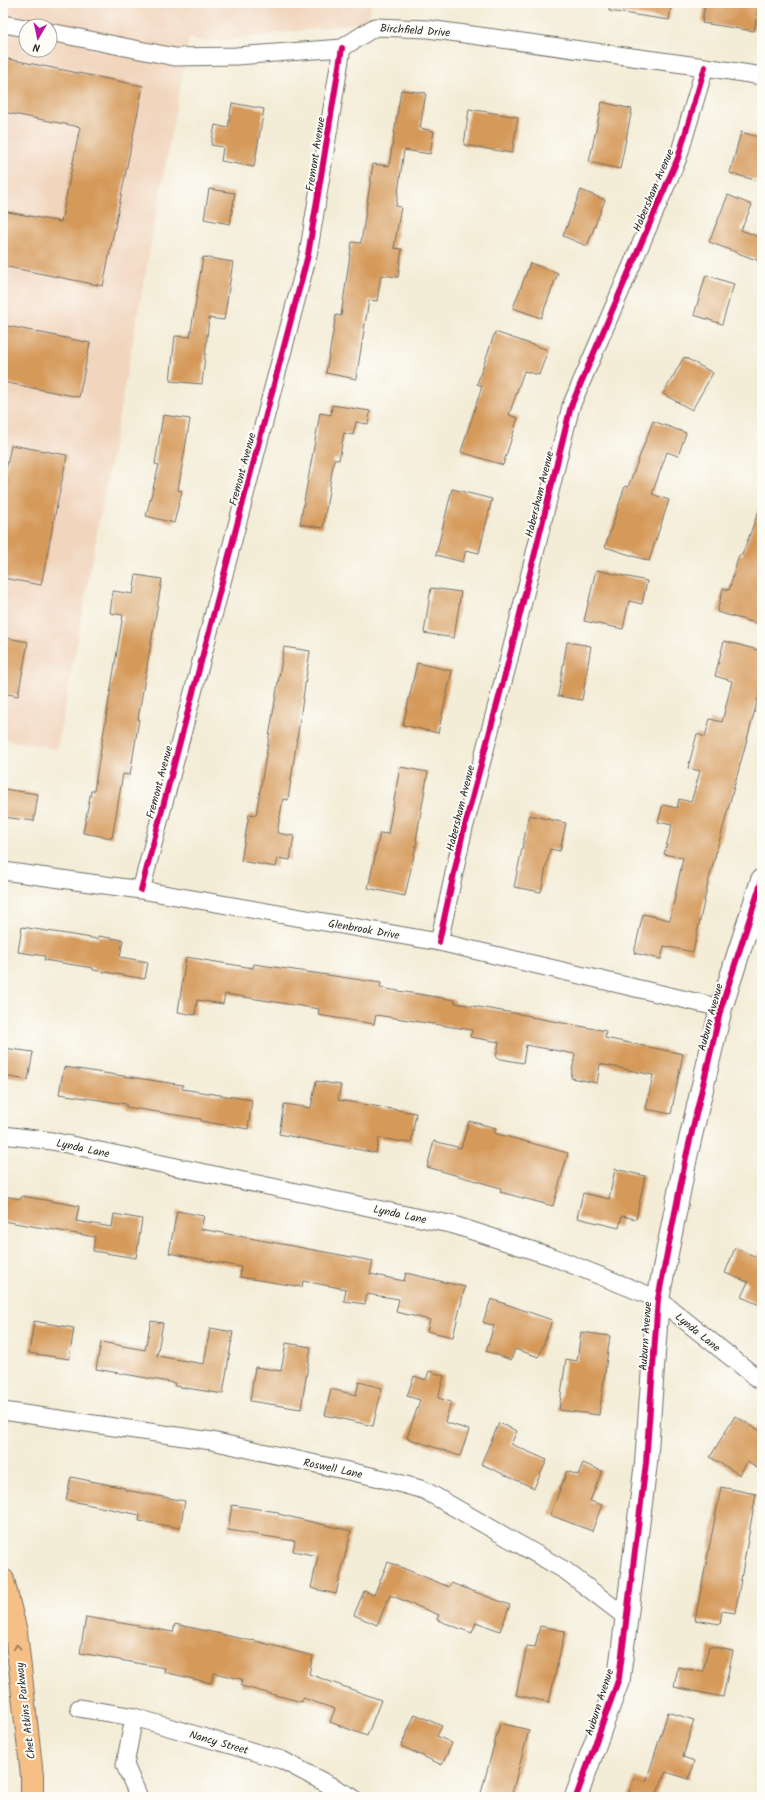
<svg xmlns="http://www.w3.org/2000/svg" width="765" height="1800" viewBox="0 0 765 1800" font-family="Kalam,sans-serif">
	<rect width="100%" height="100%" fill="#fdfcf7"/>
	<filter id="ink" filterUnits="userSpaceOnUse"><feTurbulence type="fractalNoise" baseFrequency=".025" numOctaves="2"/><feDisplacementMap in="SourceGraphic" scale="8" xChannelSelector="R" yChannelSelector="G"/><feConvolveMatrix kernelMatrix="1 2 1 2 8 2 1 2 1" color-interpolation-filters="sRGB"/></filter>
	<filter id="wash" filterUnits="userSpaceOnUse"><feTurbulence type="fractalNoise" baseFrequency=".012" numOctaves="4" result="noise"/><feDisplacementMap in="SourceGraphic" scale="16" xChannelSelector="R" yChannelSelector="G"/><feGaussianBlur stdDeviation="0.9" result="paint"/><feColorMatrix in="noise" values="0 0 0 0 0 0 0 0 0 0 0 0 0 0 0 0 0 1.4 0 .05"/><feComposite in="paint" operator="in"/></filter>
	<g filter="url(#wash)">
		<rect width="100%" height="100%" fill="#f3ecd6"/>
		<!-- built -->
		<path fill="#f1d5bd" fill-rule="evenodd" d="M3,3h368l-3,19 -160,20 -19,-4 -132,711 -54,-10zM26,26h24v24h-24z"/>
		<g id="blocks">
			<!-- building -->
			<path fill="#d59a5a" d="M610,3h62l-3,17 -60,-9z
				M705,3h54l-5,28 -52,-8z
				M3,58l140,28 -40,200 -100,-20v-55l58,11 19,-95 -77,-15z
				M401,90l25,3 -6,35 14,3 -4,23 -26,-4 -8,56 5,1 -7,41 8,1 -4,28 -17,-2 -4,26 -8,-1 -13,79 -30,-6 10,-58 5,1 11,-74 9,1 12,-79 16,2z
				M602,102l30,7 -12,60 -31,-7z
				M232,103l32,6 -10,58 -33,-6 2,-14 -12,-2 4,-20 13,3z
				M469,109l49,8 -6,36 -48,-8z
				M741,132l21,6v44l-32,-9z
				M209,189l26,4 -5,31 -26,-5z
				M581,190l24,10 -18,46 -24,-10z
				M728,195l24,10 -11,25 21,8v15l-3,8 -50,-19z
				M203,257l30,5 -9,58 -15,-2 -7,66 -32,-3 5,-45 15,1z
				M530,263l28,10 -17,45 -28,-10z
				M706,275l28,9 -12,40 -28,-9z
				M3,325l87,18 -11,54 -76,-15z
				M495,332l53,18 -9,25 -15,-4 -15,44 9,3 -15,47 -42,-13 21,-66 -5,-2z
				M684,357l29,16 -21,37 -29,-16z
				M332,405l38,6 -2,13 -12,-2 -3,13 -9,-2 -5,27 -5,-1 -11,69 -23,-4 20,-111 11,2z
				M163,415l27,4 -12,71 4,1 -8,32 -28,-7 13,-51 -4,-1z
				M653,421l33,12 -8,23 -11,-4 -15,42 17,6 -20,61 -44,-14 20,-61 3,1z
				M11,445l56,10 -26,130 -38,-7v-92z
				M452,489l40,10 -13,54 -13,-3 -3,12 -27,-7z
				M761,505l1,108 -3,11 -42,-12 6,-24 6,2 10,-35h3z
				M596,570l51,11 -5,23 -13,-3 -6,28 -39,-8z
				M136,575l26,4 -24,140h1l-9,56 -7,-1 -11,64 -29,-5 8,-42h3l29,-176 -13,-2 3,-22 20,3z
				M431,588l30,4 -7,46 -30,-5z
				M3,637l25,5 -10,54 -15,-3z
				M724,641l38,10v33l-53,195 -16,73 -29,-6 -3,13 -27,-6 9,-39 27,6 13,-62 -19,-4 8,-29 -14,-3 5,-17 14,3 2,-9 12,3 9,-31 -12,-3 9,-34 8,3 5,-18 12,3 10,-41 -17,-5z
				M567,642l24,4 -9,54 -24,-4z
				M284,647l26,4 -22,149 -5,-1 -6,34 17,3 -4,24 -12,-2 -2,9 -35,-6 8,-47 7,1z
				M417,663l35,8 -14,62 -35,-8z
				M400,767l28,5 -12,68 1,1 -12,55 -37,-8 12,-55 8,1z
				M3,789l35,5 -4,27 -31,-4z
				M529,815l37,8 -6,28 -10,-2 -9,43 -27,-5z
				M22,927l76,12v-3l25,4 -3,17 28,5 -3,17 -52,-9v-2l-49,-8 1,-4 -27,-4z
				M186,957l67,11 1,-4 127,19 -1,5 75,12v3l76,13v1l75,14 -1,7 78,16 -12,60 -25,-5 7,-34 -53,-11 -3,19 -26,-5 4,-24 -49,-9 -3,18 -27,-5 3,-16 -29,-5 2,-7 -96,-15 -2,9 -56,-9 1,-6 -94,-15 -2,10 -26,-4 -2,15 -17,-3z
				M3,1048l30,4 -5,28 -25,-4z
				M64,1067l119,18 -1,4 70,11 -4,29 -47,-8v-2l-75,-12v-3l-67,-10z
				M316,1081l25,4 -3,15 78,13 -5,30 -32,-5 -3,15 -97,-19 5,-30 27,4z
				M469,1121l27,7 -2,5 74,20 -15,53 -53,-14 1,-4 -74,-21 7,-26 27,7z
				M615,1169l30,7 -9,43 -14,-3 -3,12 -42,-10 6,-25 26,6z
				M3,1196l18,3 1,-3 57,10 -3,15 36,6 2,-13 28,5 -6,39 -43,-7 2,-14 -92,-16z
				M177,1211l27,5 -3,13 172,32 -3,13 34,7 2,-8 59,14 -12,50 -26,-6 3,-11 -34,-8 3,-13 -32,-5 -2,10 -21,-3 2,-12 -43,-8 -1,6 -62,-10 1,-10 -72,-14z
				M735,1248l22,9 5,-9v58l-21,-9 7,-15 -23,-9z
				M491,1299l61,21 -13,37 -24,-8 -4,11 -25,-9 8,-25 -11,-4z
				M34,1321l40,7 -5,31 -40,-6z
				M151,1321l12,2 -6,33 47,8 6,-36 23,4 -10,62 -49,-8 1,-3 -79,-14 5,-27 44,8z
				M581,1332l29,4 -11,79 -40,-5 7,-51 11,2z
				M286,1343l25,4 -10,62 -51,-8 5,-34 26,4z
				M429,1371l15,5 -6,22 13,4 -6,20 24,8 -9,26 -53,-18 13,-38 -13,-4 7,-20 12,4z
				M359,1382l23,6 -9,38 -48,-11 6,-26 25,6z
				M735,1416l27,16v39l-15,-9 -7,13 -30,-18z
				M499,1423l18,8 -6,13 36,16 -13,28 -53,-24z
				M583,1463l19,8 -12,30 12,4 -10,26 -42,-16 17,-44 11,4z
				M71,1477l54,11v2l60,11 -5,27 -41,-7 1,-6 -74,-15z
				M721,1487l35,7 -21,119 -13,-2 -2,13 -25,-4z
				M232,1505l46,7v2l73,17 -15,63 -25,-6 7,-32 -25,-5 2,-10 -67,-11z
				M388,1562l61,25 2,-4 59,22 -10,26 -24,-9 -4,11 -35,-13 2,-5 -49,-20 -13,30 -23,-10 10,-24 10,4z
				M86,1617l87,15 2,-8 77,17v-1l61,16 -4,18 72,26 -14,36 -37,-14 5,-13 -32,-11 -1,4 -61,-16 1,-7 -28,-6 -3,10 -47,-11 1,-4 -85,-15z
				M540,1626l25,5 -16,71 -33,-7 11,-49 8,1z
				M709,1646l24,5 -10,46 -49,-10 4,-20 25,5z
				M668,1712l26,8 -11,37 11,4 -5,18 -23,-7 -11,25h-28l8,-20 11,5z
				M415,1714l27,12 -5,10 15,7 -10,22 -41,-19z
				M500,1723l29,7 -18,67h-16l-14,-4z"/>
		</g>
	</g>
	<g filter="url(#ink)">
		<use href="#blocks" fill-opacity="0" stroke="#716f67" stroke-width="1"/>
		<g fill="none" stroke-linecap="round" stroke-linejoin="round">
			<!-- minor casing -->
			<g stroke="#716f67" stroke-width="19">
				<path id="minor" d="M3,24l23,4
					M50,32l125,25 61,-1 106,-8 33,-21 53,2 277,38 57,9
					M3,871l138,19 298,52 282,66
					M141,890l167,-635 34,-207
					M439,942l24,-110 44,-165 64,-261 107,-248 27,-91
					M3,1135l49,6 402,84 99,32 105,42 104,83
					M3,1411l209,30 168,37 44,12 142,81 61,47
					M79,1708l55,9 148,43 70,37
					M134,1717l-9,48 14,32"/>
			</g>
			<!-- tertiary casing -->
			<g stroke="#716f67" stroke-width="24">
				<path id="tertiary" d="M576,1797l43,-119 27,-215 12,-164 28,-142 35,-149 41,-128"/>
			</g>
			<!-- motorway casing -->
			<g stroke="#716f67" stroke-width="24">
				<path id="motorway" d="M3,1580l13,52 16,144v21"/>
			</g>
			<!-- minor -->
			<use href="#minor" stroke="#fff" stroke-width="17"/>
			<!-- tertiary -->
			<use href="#tertiary" stroke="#fff" stroke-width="22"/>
			<!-- motorway -->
			<use href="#motorway" stroke="#f5bf86" stroke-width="22"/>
			<!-- cycleway casing -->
			<g stroke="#fdfcf7" stroke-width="8">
				<path id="cycleway" d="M141,890l167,-635 34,-207
					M439,942l24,-110 44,-165 64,-261 107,-248 27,-91
					M576,1797l43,-119 27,-215 12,-164 28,-142 35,-149 41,-128"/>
			</g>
			<!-- cycleway -->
			<use href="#cycleway" stroke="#d6006c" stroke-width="6"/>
		</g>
		<!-- one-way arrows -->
		<defs><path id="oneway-chevron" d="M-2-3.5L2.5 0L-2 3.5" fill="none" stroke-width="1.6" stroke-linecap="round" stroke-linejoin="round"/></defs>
		<use stroke="#907558" href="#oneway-chevron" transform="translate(17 1647) rotate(-96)"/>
	</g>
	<g text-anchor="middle" stroke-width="4" stroke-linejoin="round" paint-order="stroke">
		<!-- street labels -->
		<g font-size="11" fill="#2b2b2b" stroke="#fdfcf7">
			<text transform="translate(415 30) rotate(4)" y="4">Birchfield Drive</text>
			<text transform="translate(315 154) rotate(-81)" y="4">Fremont Avenue</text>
			<text transform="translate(653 190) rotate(-67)" y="4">Habersham Avenue</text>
			<text transform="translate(242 469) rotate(-75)" y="4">Fremont Avenue</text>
			<text transform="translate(539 494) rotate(-76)" y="4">Habersham Avenue</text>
			<text transform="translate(159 782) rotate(-75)" y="4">Fremont Avenue</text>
			<text transform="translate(460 808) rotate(-76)" y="4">Habersham Avenue</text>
			<text transform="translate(364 929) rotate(10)" y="4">Glenbrook Drive</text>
			<text transform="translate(710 1017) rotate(-75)" y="4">Auburn Avenue</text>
			<text transform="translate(83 1148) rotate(12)" y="4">Lynda Lane</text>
			<text transform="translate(400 1214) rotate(12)" y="4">Lynda Lane</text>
			<text transform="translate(698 1332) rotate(39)" y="4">Lynda Lane</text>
			<text transform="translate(645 1336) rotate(-86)" y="4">Auburn Avenue</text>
			<text transform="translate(333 1468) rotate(12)" y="4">Roswell Lane</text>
			<text transform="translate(599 1702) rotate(-72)" y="4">Auburn Avenue</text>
			<text transform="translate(25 1711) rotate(-97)" y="4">Chet Atkins Parkway</text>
			<text transform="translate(219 1742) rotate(16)" y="4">Nancy Street</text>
		</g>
	</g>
	<!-- margin -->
	<rect width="765" height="1800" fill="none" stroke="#fdfcf7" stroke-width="16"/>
	<!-- north arrow -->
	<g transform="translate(38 38) rotate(189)"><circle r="19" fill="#fdfcf7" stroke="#a9a8a5"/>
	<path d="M0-3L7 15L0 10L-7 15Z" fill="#b5179e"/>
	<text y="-6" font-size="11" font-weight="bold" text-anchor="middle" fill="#2b2b2b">N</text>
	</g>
</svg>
